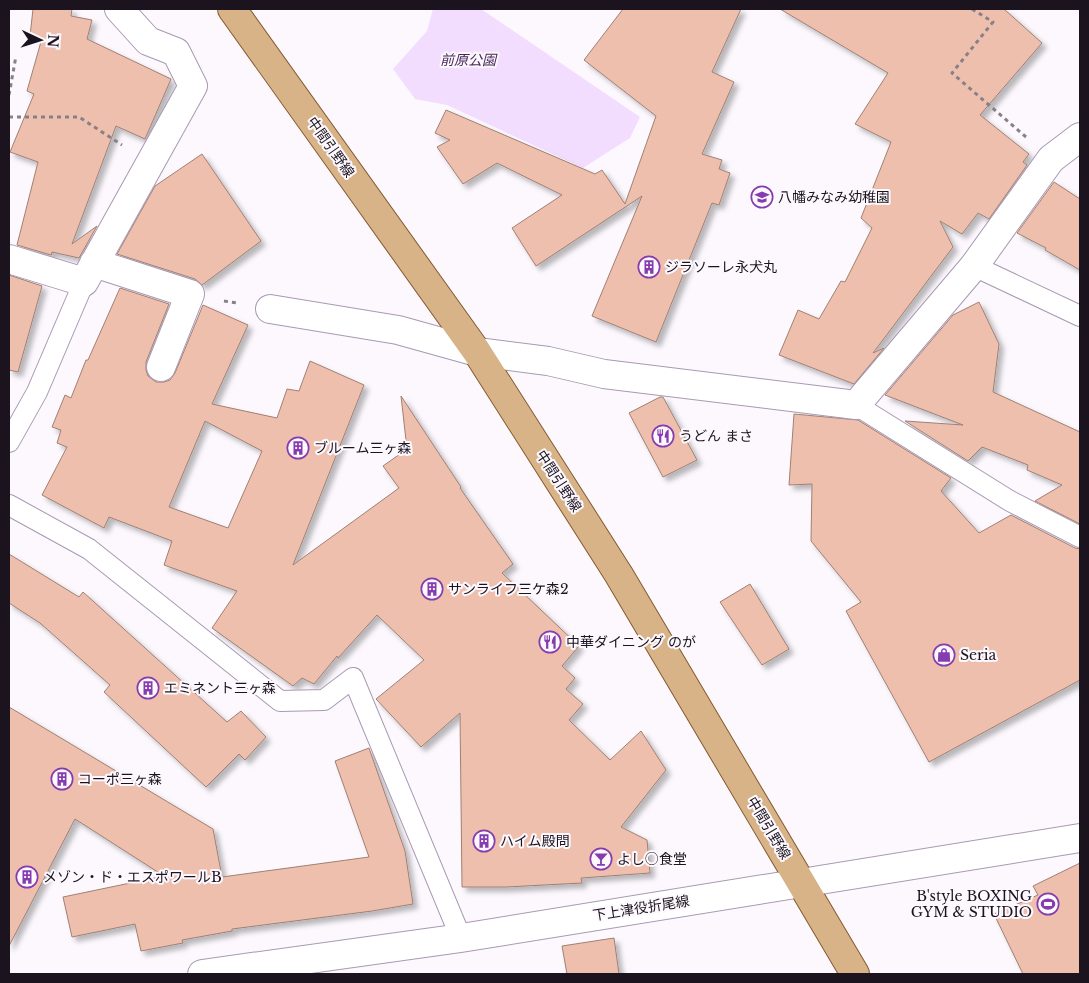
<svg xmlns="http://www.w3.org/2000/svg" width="1089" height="983" viewBox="0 0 1089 983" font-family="'Libre Baskerville','Noto Sans JP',serif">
	<defs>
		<filter id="shadow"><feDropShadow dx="4.5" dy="4.5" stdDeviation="2.5" flood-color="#0004"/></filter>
	</defs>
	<rect width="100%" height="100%" fill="#fcf8fe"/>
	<!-- green -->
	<path fill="#f2ddfe" d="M433,9h48l159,108 -10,21 -47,30 -136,-63 -32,-6 -22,-30 34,-38z"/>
	<!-- building -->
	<path fill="#efbfad" stroke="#9f8074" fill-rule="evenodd" filter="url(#shadow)" d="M33,9h39l-1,7 21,4 -5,19 84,40 -26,60 -29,-13 -44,118 25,-18 -18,32 -27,-6 -1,3 -34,-10 21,-83 -28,-10 24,-58 -7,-3 15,-53 -12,-2z
		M623,9h118l-29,63 22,10 -32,72 20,6 -3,9 11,4 -11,32 -7,-2 -56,139 -64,-26 50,-120 -106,70 -24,-38 50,-33 -65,-32 -34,21 -26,-37 13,-7 -15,-7 11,-23 149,64 7,-4 23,34 31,-88 -72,-56z
		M780,9h224l38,34 -62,72 49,39 -6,8 4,3 -38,54 -11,-6 -16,21 -22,-13 13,26 -80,106 11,-5 -30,36 -75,-29 19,-45 21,9 22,-38 4,1 27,-54 -11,-10 30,-76 -36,-18 33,-51z
		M202,154l59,87 -59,44 -7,-6 -78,-25 38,-68z
		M1054,182l26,17v71l-35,-20 1,-2 -29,-15z
		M9,275l33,11 -24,86 -9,-2z
		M120,288l49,16 -23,58v8l2,6 8,6h8l6,-2 5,-7 28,-68 45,20 -36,79 65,14 10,-29 12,2 11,-30 54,24 -71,180 106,-77 -16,-22 24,-17 -6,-53 60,91 -1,1 53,76 -11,9 77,73 -17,20 13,12 -9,11 17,15 -14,16 41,40 31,-29 25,39 -45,57 26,13 3,33 -69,5 1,5 -76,4h-44l-2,-174 -39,34 -45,-48 48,-39 -47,-45 -39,43 -1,-2 -23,28 -12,-6 -9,8 -81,-58 25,-37 -73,-26 8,-24 -63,-24 -5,11 -62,-33 25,-48 -10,-4 4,-13 -9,-3 13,-32 6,3 15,-38h2zM205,421l57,30 -34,77 -59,-21z
		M979,302l20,42 -6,48 87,40v92l-45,-23 27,-16 -35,-15 1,-5 -46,-18 -14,14 -63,-40 58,4 -78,-30 68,-80z
		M660,397h3l34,63 -34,17 -34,-64z
		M794,414l64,6 93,58 -10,13 38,42 32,-18 64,33 5,1v131l-151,82 -83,-151 15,-9 -50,-61 1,-57 -23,1z
		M9,554l70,43 4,-5 144,130 14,-11 25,26 -21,23 -6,-6 -33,33 -102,-95 6,-7 -70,-62 -31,-20z
		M750,584l39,65 -27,16 -42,-63z
		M9,707l204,122 9,48 147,-20 -34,-96 34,-13 36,103 8,53 -41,7 -140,18v2l-50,9 1,3 -42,8 -6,-27 -63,13 -9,-40 101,-21 -89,-57 -66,127z
		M1080,863v111h-57l-29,-60 44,-19 -5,-9z
		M614,938l5,36h-52l-5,-28z"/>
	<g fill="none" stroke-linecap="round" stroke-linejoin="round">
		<!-- lane casing -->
		<g stroke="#a999b3" stroke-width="22">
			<path id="lane" d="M974,266l106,50
				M856,405l154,96 70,36
				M9,442l28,-50 47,-110
				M9,505l80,44 191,152 44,-1 29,-22 108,260"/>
		</g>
		<!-- street casing -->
		<g stroke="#a999b3" stroke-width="30">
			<path id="street" d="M9,259l75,23 109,-196 -17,-34 -28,-11 -29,-32
				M94,263l96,31 -29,73
				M270,309l128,21 79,22 71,9 56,13 252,31 118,-139 77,-107 29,-22"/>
		</g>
		<!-- secondary casing -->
		<g stroke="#a999b3" stroke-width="30">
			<path id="secondary" d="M202,974l259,-36 619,-100"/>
		</g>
		<!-- primary casing -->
		<g stroke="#855a2e" stroke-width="30">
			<path id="primary" d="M232,9l245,343 142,223 236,399"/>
		</g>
		<!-- path -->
		<path stroke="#868089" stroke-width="3" stroke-dasharray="4 4" stroke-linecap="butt" d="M972,9l21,13 -41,51 74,64
			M9,95l7,-39
			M9,117h70l43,28
			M224,301l13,2"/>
		<!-- lane -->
		<use href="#lane" stroke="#fff" stroke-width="20"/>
		<!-- street -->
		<use href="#street" stroke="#fff" stroke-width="28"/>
		<!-- secondary -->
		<use href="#secondary" stroke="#fff" stroke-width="28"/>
		<!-- primary -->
		<use href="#primary" stroke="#d8b387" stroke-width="28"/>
	</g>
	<!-- icons -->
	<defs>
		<g id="school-ring" transform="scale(1.125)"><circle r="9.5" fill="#fcf8fe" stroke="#853cae" stroke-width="1.5"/><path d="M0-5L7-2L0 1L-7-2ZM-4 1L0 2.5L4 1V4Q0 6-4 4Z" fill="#853cae"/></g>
		<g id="building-ring" transform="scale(1.125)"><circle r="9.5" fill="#fcf8fe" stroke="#853cae" stroke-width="1.5"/><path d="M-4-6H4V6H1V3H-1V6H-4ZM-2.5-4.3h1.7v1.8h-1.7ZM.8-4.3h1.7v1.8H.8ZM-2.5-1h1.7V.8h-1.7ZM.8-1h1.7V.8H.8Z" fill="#853cae"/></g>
		<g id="restaurant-ring" transform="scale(1.125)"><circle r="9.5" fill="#fcf8fe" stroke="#853cae" stroke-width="1.5"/><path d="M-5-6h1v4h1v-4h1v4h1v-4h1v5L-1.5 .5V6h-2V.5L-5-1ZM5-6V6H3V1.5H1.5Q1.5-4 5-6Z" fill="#853cae"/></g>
		<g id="shop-ring" transform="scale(1.125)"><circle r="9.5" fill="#fcf8fe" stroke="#853cae" stroke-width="1.5"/><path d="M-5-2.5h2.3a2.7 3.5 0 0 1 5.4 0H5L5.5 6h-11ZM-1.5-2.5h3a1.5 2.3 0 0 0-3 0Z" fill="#853cae"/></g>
		<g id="bar-ring" transform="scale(1.125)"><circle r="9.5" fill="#fcf8fe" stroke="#853cae" stroke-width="1.5"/><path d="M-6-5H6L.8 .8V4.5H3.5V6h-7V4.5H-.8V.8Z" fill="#853cae"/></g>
		<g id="stadium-ring" transform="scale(1.125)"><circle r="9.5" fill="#fcf8fe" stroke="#853cae" stroke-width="1.5"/><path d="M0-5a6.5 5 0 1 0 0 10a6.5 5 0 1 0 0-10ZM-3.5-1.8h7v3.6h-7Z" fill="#853cae"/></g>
	</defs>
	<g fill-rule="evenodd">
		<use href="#school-ring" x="762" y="197"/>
		<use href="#building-ring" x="649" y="267"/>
		<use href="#restaurant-ring" x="663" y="436"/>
		<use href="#building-ring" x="298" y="448"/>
		<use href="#building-ring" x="432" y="589"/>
		<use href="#restaurant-ring" x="550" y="642"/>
		<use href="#shop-ring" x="944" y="655"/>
		<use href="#building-ring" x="148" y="688"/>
		<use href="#building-ring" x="62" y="779"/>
		<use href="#building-ring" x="484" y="841"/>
		<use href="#bar-ring" x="601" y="859"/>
		<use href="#building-ring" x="27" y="877"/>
		<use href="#stadium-ring" x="1048" y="904"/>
	</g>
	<g text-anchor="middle" stroke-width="4" stroke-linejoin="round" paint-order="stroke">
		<!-- park labels -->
		<g font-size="14" font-style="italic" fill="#492859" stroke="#fcf8fe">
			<text x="468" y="65">前原公園</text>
		</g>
		<!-- street labels -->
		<g font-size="14" fill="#1b141e" stroke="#fcf8fe">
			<text transform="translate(331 147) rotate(55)" y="5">中間引野線</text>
			<text transform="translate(559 481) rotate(57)" y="5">中間引野線</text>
			<text transform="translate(769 828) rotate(59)" y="5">中間引野線</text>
			<text transform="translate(641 908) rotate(-9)" y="5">下上津役折尾線</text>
		</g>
		<!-- poi labels -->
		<g font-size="14" fill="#1b141e" stroke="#fcf8fe" text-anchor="start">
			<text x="778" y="202">八幡みなみ幼稚園</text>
			<text x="665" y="272">ジラソーレ永犬丸</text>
			<text x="679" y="441">うどん まさ</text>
			<text x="314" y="453">ブルーム三ヶ森</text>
			<text x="448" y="594">サンライフ三ケ森2</text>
			<text x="566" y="647">中華ダイニング のが</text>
			<text x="960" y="660">Seria</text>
			<text x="164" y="693">エミネント三ヶ森</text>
			<text x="78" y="784">コーポ三ヶ森</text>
			<text x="500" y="846">ハイム殿問</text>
			<text x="617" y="864">よし○食堂</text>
			<text x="43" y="882">メゾン・ド・エスポワールB</text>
			<text x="1032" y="901" text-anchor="end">B'style BOXING<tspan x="1032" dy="16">GYM &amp; STUDIO</tspan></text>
		</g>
	</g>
	<!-- border -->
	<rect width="1089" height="983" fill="none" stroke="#1b141e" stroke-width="20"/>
	<!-- north arrow -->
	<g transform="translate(40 40) rotate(94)" stroke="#fcf8fe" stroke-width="4" paint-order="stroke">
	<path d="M0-4L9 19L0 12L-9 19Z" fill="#1b141e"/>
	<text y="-8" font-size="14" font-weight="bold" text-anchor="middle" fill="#1b141e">N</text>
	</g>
</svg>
